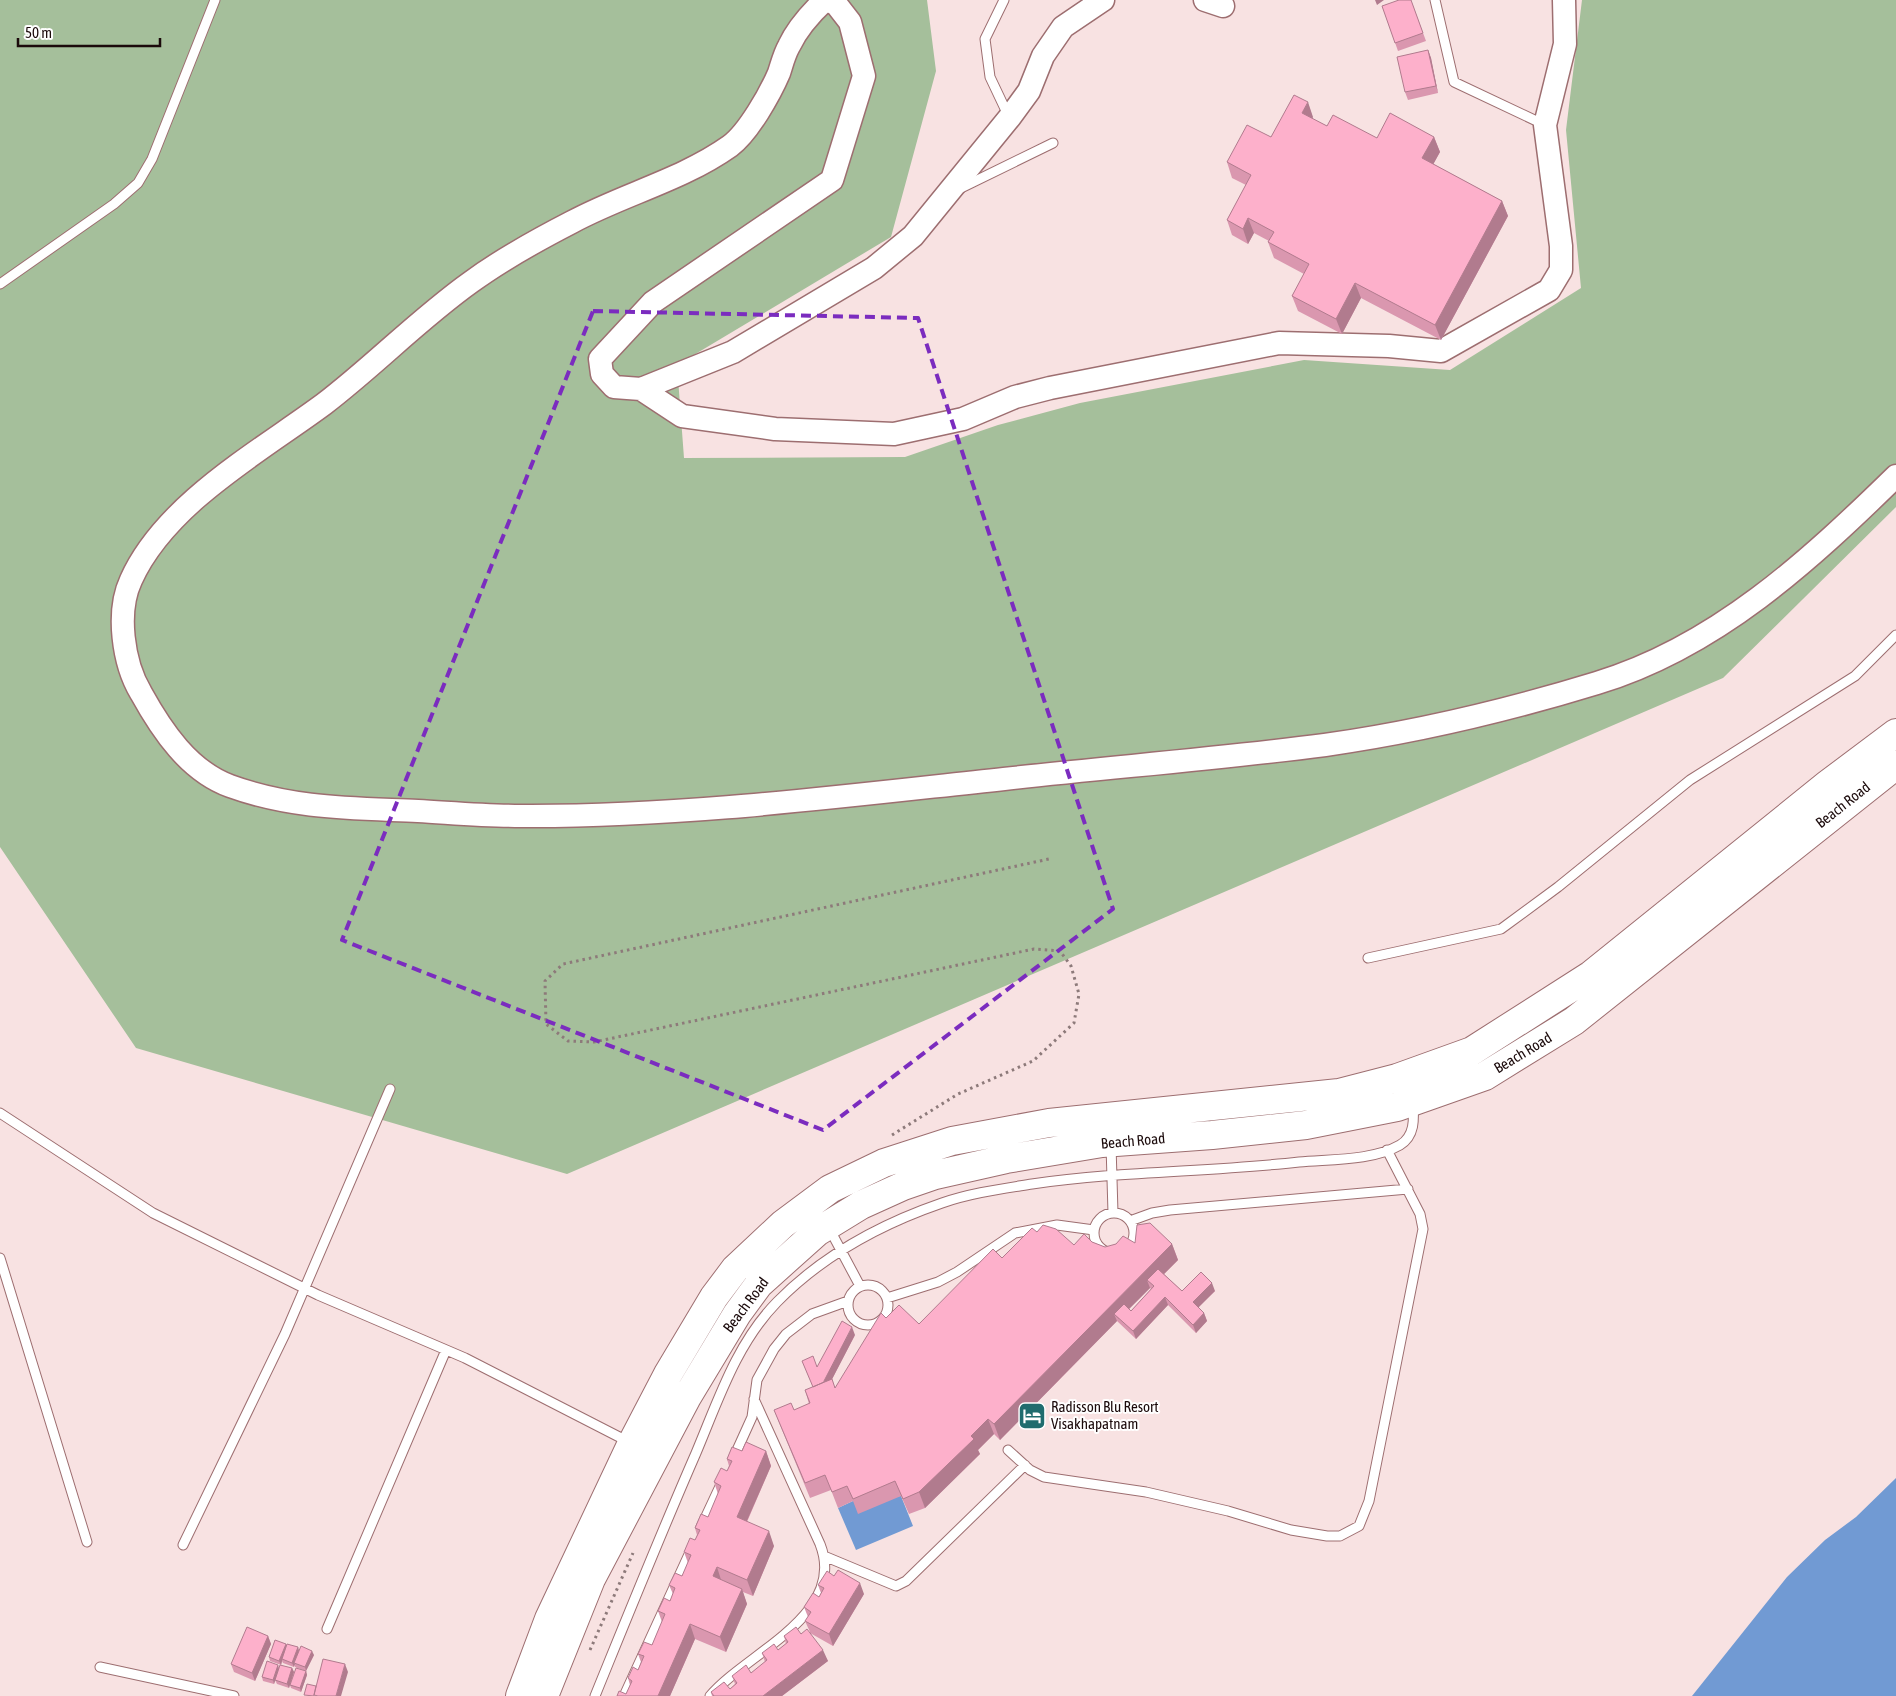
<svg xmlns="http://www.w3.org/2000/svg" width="1896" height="1696" viewBox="0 0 1896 1696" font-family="'Asap Condensed',sans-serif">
	<rect width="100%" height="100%" fill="#f8e2e2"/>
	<!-- green -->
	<path fill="#a5bf9b" d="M0,0h927l9,71 -45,166 -214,128 7,93 221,-1 93,-32 82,-22 224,-43 146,10 131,-82 -15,-158 16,-130h314v507l-173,171 -1156,496 -431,-126 -136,-201z"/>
	<!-- water -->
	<path fill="#719ad3" d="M1896,1478v218h-204l95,-119 38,-37 31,-23z
		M901,1496l12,30 -57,24 -18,-42 15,-7z"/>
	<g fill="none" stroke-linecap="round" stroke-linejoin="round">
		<!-- service casing -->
		<g stroke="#9d6e70" stroke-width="11">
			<path id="service" d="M1004,0l-19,39 5,38 18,38
				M1435,0l19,82 91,43
				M961,188l92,-45
				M0,284l114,-80 24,-21 14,-24 63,-159
				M1368,958l133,-29 57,-42 132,-107 165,-104 41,-41
				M0,1113l153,100 165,82 147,63 164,84
				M1111,1145l2,68
				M1094 1233a20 20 0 1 1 40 0a20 20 0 1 1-40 0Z
				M1130,1221l22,-8 18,-3 238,-21
				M829,1228l31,58
				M0,1258l87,284
				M848 1305a20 20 0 1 1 40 0a20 20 0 1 1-40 0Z
				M887,1298l51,-16 19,-10 58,-39 42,-8 37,5
				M1008,1450l22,20 14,7 102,15 82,19 63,19 36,6h13l19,-10 10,-25 54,-272 -3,-15 -33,-64
				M733,1459l19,-42 5,-37 17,-31 12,-15 26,-20 36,-13
				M701,1527l21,-45
				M183,1545l102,-211 105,-245
				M824,1556l72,30 10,-5 119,-116
				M327,1629l119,-279
				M100,1667l134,29
				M595,1696c33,-81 66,-163 101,-243 22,-52 40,-109 81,-151 45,-46 104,-78 165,-99 29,-10 59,-14 90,-19 89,-13 178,-12 267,-22 32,-3 73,-1 101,-17 15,-9 14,-26 13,-41
				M624,1696l67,-146
				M710,1696c36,-43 138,-81 110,-152l-66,-145"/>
		</g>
		<!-- tertiary casing -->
		<g stroke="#9d6e70" stroke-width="25">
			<path id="tertiary" d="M1103,0l-40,27 -20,29 -14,35 -19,26 -97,119 -39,32 -141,84 -92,37 -27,-2 -12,-13 -2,-15 53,-57 179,-122 32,-104 -14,-54 -14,-18 -11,-4c-14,13 -28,29 -36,46 -5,9 -7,18 -10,27 -9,21 -31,60 -49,73 -48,34 -106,48 -158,76 -33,17 -71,38 -101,60 -52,37 -96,83 -147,122 -65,48 -159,100 -193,176 -15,32 -8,83 10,113 21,38 48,78 89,93 63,23 123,22 188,25 35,2 69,5 103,5 161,1 323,-20 483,-37 107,-12 214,-20 321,-34 92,-13 184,-35 272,-62 119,-36 212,-122 299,-207
				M1205,0l18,6
				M641,389l41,27 93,13 119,5 69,-15 52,-22 35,-9 229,-45 110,3 52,5 108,-61 12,-20v-24l-16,-121 20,-81 -1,-44"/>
		</g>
		<!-- primary casing -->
		<g stroke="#9d6e70" stroke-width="30">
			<path id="primary" d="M520,1696l29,-77 83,-176 36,-69 46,-77 21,-28 48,-45 47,-35 54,-26 68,-22 97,-18 290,-30 58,-15 75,-27 119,-76 237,-191 68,-51
				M544,1696l47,-117 96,-182 50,-83 22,-30 58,-52 44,-27 42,-19 32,-11 71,-16 96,-16 110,-8 94,-10 91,-18 88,-31 89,-55 322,-256"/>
		</g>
		<!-- path -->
		<path stroke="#8d7a7a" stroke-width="3" stroke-dasharray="2.5 4" stroke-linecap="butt" d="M892,1135l66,-41 75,-33 41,-38 5,-29 -8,-28 -11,-15 -26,-2 -440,93 -26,-1 -22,-17 -1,-43 18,-17 486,-105
			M590,1650l43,-97"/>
		<!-- service -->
		<use href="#service" stroke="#fff" stroke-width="9"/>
		<!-- tertiary -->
		<use href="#tertiary" stroke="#fff" stroke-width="22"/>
		<!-- primary -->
		<use href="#primary" stroke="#fff" stroke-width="28"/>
	</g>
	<!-- wall -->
	<path fill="#da97af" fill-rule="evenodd" d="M1411,0l15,41 -28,10 -16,-45z
		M1428,50l3,8 7,35 -30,7 -3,-8z
		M1313,117l-1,2 15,7 50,12 57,-1 6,15 -7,12 69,37 6,15 -67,124 -80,-42 -19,36 -44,-23 -6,-15 12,-22 -30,-16 -6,-16 1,-1 -15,-8 -6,11 -16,-9 -5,-15 19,-35 -14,-7 -5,-16 44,-25z
		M1037,1232l37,13 18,-3 13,5 67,-3 6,16 -14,14 18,17h33l-17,16 6,6 3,8 -11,12 -28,-28 -32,34 -19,-18 -117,119 -6,-6 -16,16 2,4 -55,54 -16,6 -8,-18 -43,18 -5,-13 -15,7 -7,-18 -21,8 -30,-73 -6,-15h20l15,-6 -4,-14 8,-3 -11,-26 15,6 38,-32 -23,44 3,9 51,-70 33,6 83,-66zM1150,1288l1,1 -20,22 -2,-2z
		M742,1451h24l5,15 -24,56 27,24 -21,50 -10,-4 4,12 -21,48 -31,-13 -25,57h-53l9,-2 4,-9 -2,-7 10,-8 3,-8 -3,-8 14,-9 10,-23 -4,-11 12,-10 3,-7 -4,-9 13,-9 6,-13 -4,-11 11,-12 2,-5 -2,-7 13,-11 10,-23 -4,-12 13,-11 2,-5 -2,-7z
		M818,1585l46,9 -31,52 -23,-13 18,28 -46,35h-70l-1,-4 19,-3 5,-5 -3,-8 19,-3 14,-11 -3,-9 16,-3 8,-6 -2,-8 26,-4 -5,-11 3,-4 -4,-10 15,-10 2,-4z
		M268,1636l3,8 -16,37 -21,-9 -3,-8z
		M286,1646l12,1 1,4 15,4 -8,16 -11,-4v-3l-1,3 -11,-4 -1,-2 -1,4 -11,-4 -1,-4z
		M278,1665l1,4 -5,15 -11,-3 -1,-4z
		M292,1668l2,4 -5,16 -12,-4 -2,-4z
		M306,1671l1,4 -6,17 -10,-4 -1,-3z"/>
	<!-- shaded-wall -->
	<path fill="#b17b8e" d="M1375,0h9l-7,5z
		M1428,50l3,8 7,35 -2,-7z
		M1308,102l5,15 -6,11 -5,-15z
		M1434,137l6,15 -12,22 -6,-16z
		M1502,201l6,15 -67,124 -6,-15z
		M1248,218l6,15 -6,11 -5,-15z
		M1355,283l6,15 -19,36 -6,-15z
		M1172,1244l6,16 -25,25 -6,-5 3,8 -31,31 -5,-5 3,7 -117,119 -6,-16z
		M1212,1283l3,8 -19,19 -3,-8z
		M1165,1297l3,8 -32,34 -3,-8z
		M1204,1313l3,8 -11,12 -3,-8z
		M852,1327l3,8 -28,54 -3,-8z
		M988,1419l6,15 -16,16 2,4 -55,54 -6,-16 52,-56z
		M766,1451l5,15 -29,66 -5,-15z
		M769,1531l5,15 -21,50 -6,-16z
		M717,1567l5,16 -9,-7z
		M860,1583l4,11 -31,52 -4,-12z
		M742,1589l5,15 -21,48 -6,-15z
		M690,1624l5,15 -25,57h-12z
		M268,1636l3,8 -16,37 -3,-8z
		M286,1644l1,4 -5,11v2l-1,4 -2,-4z
		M298,1647l1,4 -5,12 1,1 -1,3 -2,-4z
		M823,1650l5,11 -46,35h-19z
		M312,1651l2,4 -8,16 -1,-4z
		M345,1664l3,8 -7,24h-5z
		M278,1665l1,4 -5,15 -1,-4z
		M292,1668l2,4 -5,16 -2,-4z
		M306,1671l1,4 -6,17 -1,-4z"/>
	<!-- building -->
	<path fill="#fdb0cb" stroke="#b17b8e" d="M1399,0h12l12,33 -28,10 -13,-37z
		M1428,50l8,36 -31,6 -8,-35z
		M1294,95l14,7 -6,11 25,13 6,-11 44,23 13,-25 44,24 -12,21 80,43 -67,124 -80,-42 -19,36 -44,-23 17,-32 -41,-22 6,-10 -26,-14 -5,11 -16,-9 24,-45 -24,-13 20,-37 24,12z
		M1150,1223l22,21 -178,180 -6,-5 -17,17 3,3 -55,53 -16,7 -8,-18 -42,18 -6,-13 -15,6 -7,-17 -20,8 -31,-73 17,-7 3,7 16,-7 -5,-13 27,-11 3,9 46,-75 5,5 13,-13 20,19 74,-75 9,9 30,-30 5,4 6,-7 13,4 18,16 10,-11 8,8 13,5 11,-3 7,-8 12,7 2,-18z
		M1158,1269l24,22 19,-19 11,11 -19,19 11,11 -11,12 -28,-28 -32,34 -19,-17 10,-10 7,7 23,-25 -7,-6z
		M842,1321l10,6 -28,54v1l-11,5 -11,-26 11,-5 4,11z
		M746,1442l20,9 -29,66 32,14 -22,49 -30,-13 -4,9 29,13 -22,48 -30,-13 -32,72h-41l2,-5 7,3 6,-13 -4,-3 5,-11 5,3 6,-14 -6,-2 6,-12 8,3 13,-31 -7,-3 6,-13 6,3 5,-13 -6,-3 6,-12 7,3 9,-21 -7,-3 6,-14 5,2 5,-10 -5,-2 6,-14 7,3 13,-31 -7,-4 7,-14 6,3 5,-10 -5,-2 5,-12 10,4z
		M838,1570l22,13 -31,51 -24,-13 6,-9 -7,-5 9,-14 6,4 5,-9 -6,-3 9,-14 7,5z
		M247,1627l21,9 -16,37 -21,-9z
		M796,1627l5,7 6,-5 16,21 -60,46h-49l-3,-4 13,-10 6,7 7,-6 -5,-7 14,-11 5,8 16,-13 -5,-7 12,-9 4,6 10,-8 -4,-6z
		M275,1640l11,4 -7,17 -10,-4z
		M287,1644l11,3 -6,16 -10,-4z
		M301,1646l11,5 -7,16 -11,-4z
		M323,1659l22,5 -9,32h-18l-4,-1z
		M267,1661l11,4 -5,15 -11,-3z
		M280,1665l12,3 -5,16 -12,-4z
		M296,1668l10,3 -6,17 -10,-3z
		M307,1684l9,2 -2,9v1l-10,-1z"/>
	<!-- marked area -->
	<path fill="none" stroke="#7b2cbf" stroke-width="4" stroke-dasharray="10 6" stroke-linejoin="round" d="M593,311l325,7 195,591 -290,221 -481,-190z"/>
	<!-- icons -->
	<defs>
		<g id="hotel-square" transform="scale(1.4375)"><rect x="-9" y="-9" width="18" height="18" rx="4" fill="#206c6e" stroke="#fff"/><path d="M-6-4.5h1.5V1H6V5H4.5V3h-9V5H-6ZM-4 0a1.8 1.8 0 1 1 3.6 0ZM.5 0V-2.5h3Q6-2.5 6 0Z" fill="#fff"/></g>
	</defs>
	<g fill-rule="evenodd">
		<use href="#hotel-square" x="1032" y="1416"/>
	</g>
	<g text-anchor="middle" stroke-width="4" stroke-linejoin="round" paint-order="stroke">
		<!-- street labels -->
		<g font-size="15" fill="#1b0a0b" stroke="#fff">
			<text transform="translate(1843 805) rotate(-38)" y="5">Beach Road</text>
			<text transform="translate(1523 1053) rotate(-31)" y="5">Beach Road</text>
			<text transform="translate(1133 1141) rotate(-5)" y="5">Beach Road</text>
			<text transform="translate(746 1305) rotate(-53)" y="5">Beach Road</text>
		</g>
		<!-- poi labels -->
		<g font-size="15" fill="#1b0a0b" stroke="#fff" text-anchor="start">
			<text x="1051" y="1412">Radisson Blu Resort<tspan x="1051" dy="17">Visakhapatnam</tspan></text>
		</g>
	</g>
	<!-- scale -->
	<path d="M18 38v8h142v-8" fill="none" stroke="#1b0a0b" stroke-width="2.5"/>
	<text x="25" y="38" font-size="15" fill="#1b0a0b" stroke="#ffffff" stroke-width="4" paint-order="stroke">50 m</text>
</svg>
